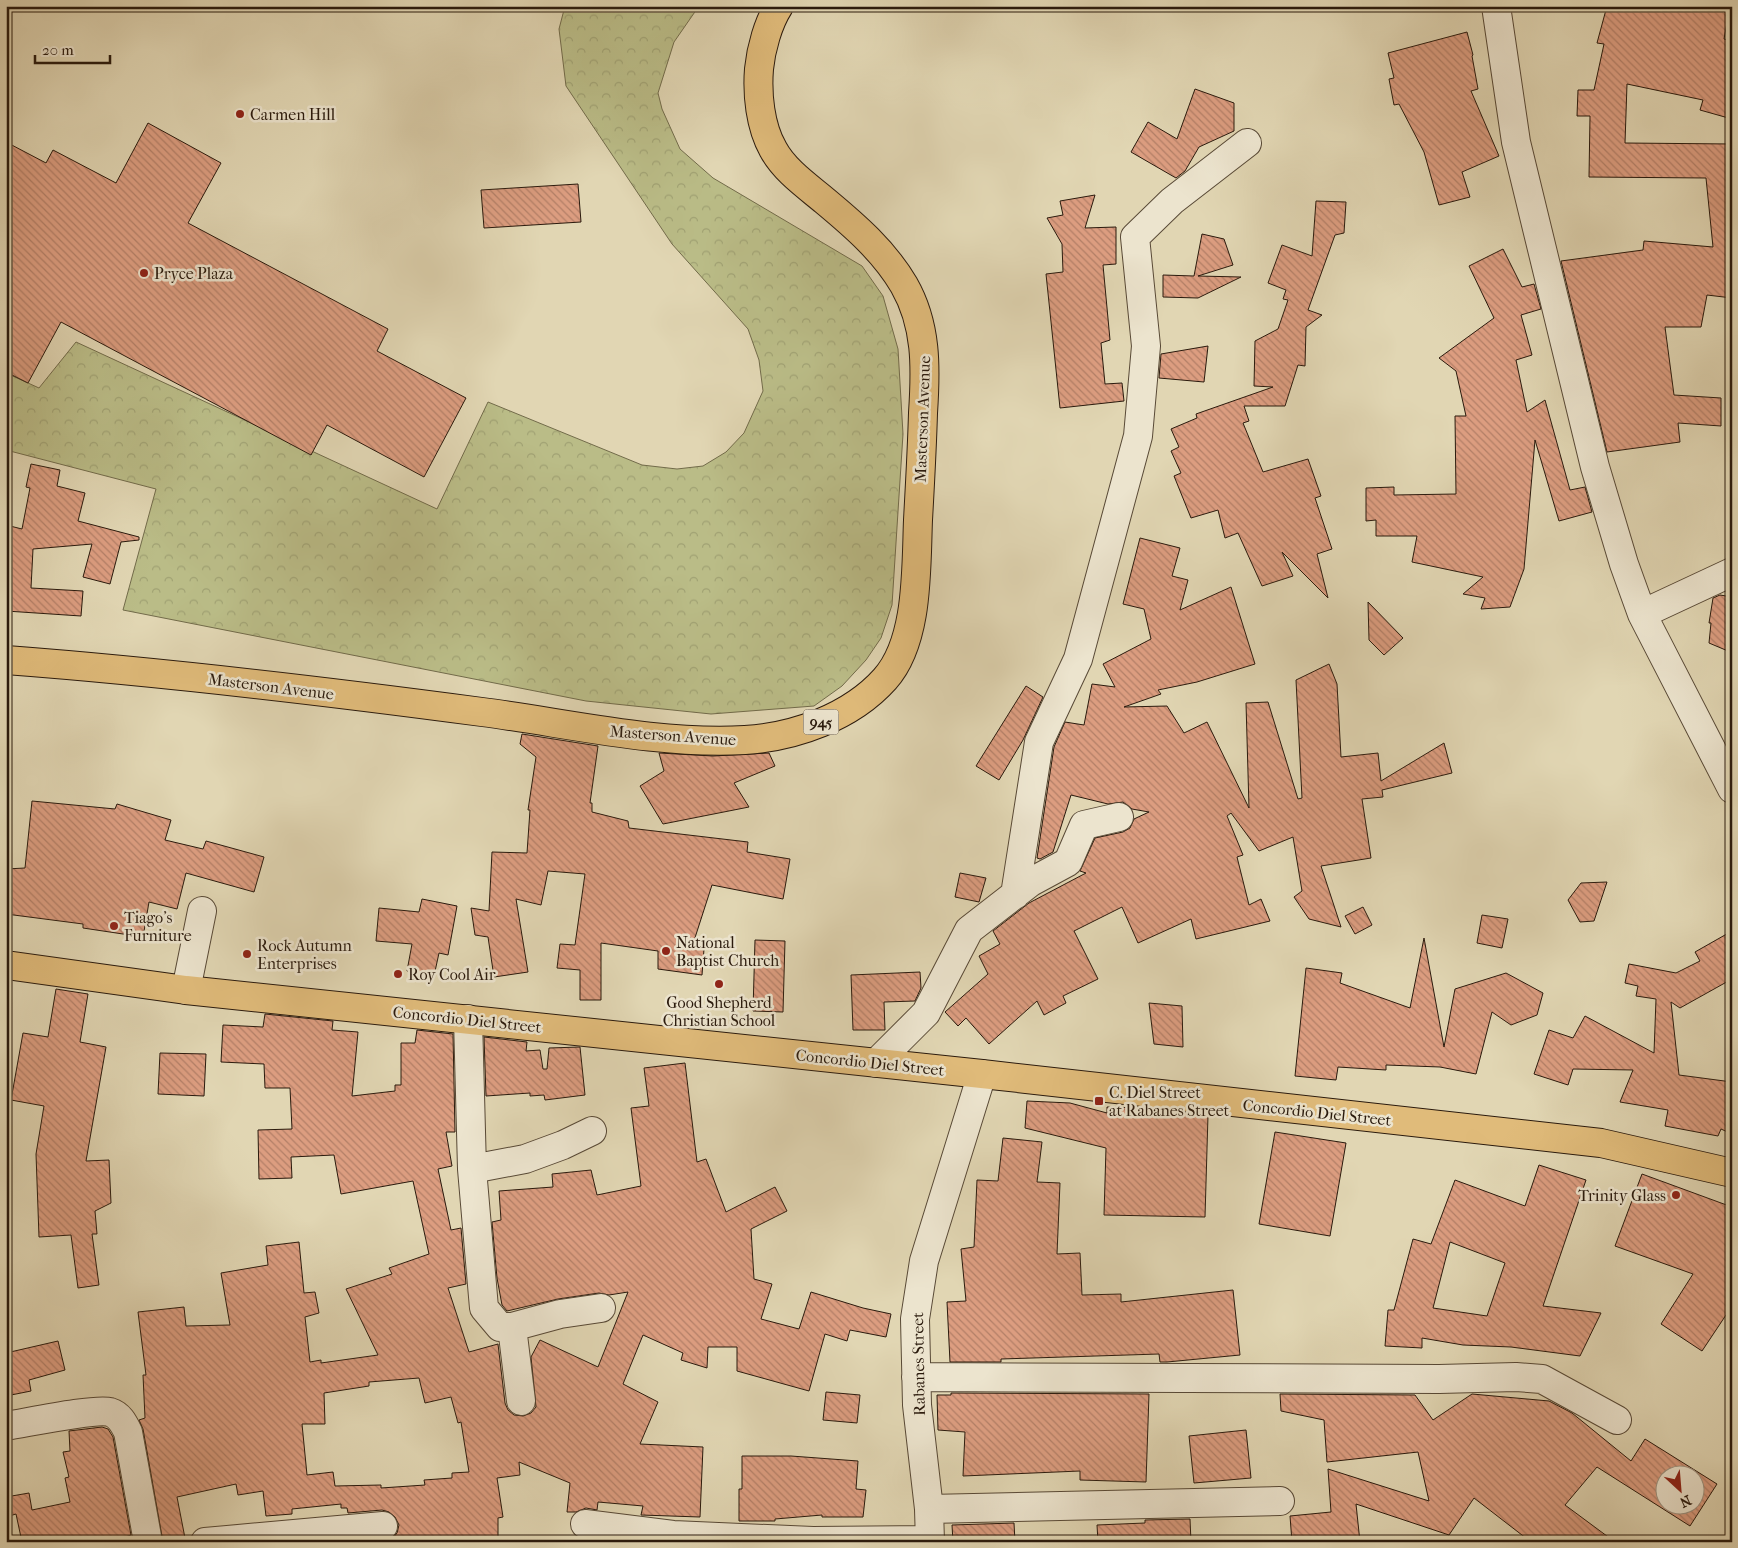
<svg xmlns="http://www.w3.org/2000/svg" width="1738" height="1548" viewBox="0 0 1738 1548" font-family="'IM FELL French Canon',serif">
	<defs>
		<pattern id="forest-crowns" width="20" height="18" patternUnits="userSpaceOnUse" patternTransform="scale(1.25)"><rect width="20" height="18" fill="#babc87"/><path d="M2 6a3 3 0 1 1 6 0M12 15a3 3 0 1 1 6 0" fill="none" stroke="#a0a173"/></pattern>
		<pattern id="building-back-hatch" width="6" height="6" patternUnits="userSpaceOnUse" patternTransform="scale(1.25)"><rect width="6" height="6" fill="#dc9d80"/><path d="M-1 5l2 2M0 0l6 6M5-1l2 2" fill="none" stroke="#b37f67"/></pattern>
	</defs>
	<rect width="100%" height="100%" fill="#e1d6b3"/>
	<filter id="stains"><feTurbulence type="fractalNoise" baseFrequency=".004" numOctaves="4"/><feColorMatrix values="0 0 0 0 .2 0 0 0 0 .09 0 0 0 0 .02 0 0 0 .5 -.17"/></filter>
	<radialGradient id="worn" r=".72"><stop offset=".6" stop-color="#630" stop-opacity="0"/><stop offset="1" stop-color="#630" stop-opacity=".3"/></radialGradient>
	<!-- forest -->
	<path fill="url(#forest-crowns)" stroke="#726b4a" d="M565,6h134l-25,36 -16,51 4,16 18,40 33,29 149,88 21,30 15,53 5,85 -11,171 -11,33 -15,22 -24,26 -28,20 -103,8 -125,-13 -463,-91 33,-121 -150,-39v-77l33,15 37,-46 361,167 51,-107 154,63 35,4 26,-3 23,-14 18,-19 19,-42 -4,-31 -11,-31 -76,-85 -106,-158 -7,-57z"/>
	<!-- building -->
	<path fill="url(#building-back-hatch)" stroke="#2a1a0d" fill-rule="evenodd" d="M1607,6h123l-6,33 8,2v78l-32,-9 3,-10 -76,-16 -2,59 107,1v154l-25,-3 -6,32h-36l9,68 47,3v28l-43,-3 2,19 -73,10 -46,-191 82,-11 1,-9 69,6 -7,-69 -117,-1 1,-61h-13l1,-26h16l10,-46 -7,-1z
		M1467,32l6,23 -1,1 6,33 -7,2 28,65 -37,16 8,25 -31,8 -15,-53 -25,-48 -5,1 -5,-26 5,-1 -6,-25z
		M1195,89l39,14v28l-35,16 -14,24 -9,7 -45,-26 17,-30 29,17z
		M148,123l73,40 -33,60 200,106 -11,22 89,47 -42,79 -97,-52 -16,30 -250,-133 -33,61 -22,-11v-230l40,21 7,-13 63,33z
		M578,184l3,38 -97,6 -3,-38z
		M1095,195l-10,33 31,-1v37l-13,1 7,75 -9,3 4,41 17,-1 2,18 -64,7 -14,-134 17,-2 -1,-28 -15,-26 16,-3 -3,-14z
		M1316,201l30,1 -2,31 -9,2 -27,75 14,5 -16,12 -1,39 -7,-1 -13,41h-41l5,15 -6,2 20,49 45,-13 13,37 -6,2 17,51 -15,5 11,44 -46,-46 11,24 -31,10 -24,-53 -13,5 -7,-28 -27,8 -17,-42 7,-3 -10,-22 8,-4 -8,-18 26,-11 -1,-4 77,-27 -19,-1 1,-45 23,-12 10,-29 -5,-1 3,-9 -18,-7 14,-38 30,11z
		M1202,234l22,5 9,26 -35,11 43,1 -43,21 -35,-1v-22l31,1z
		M1503,249l19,38 12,-3 7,25 -20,6 11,40 -16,5 11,52 18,-12 25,90 15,-3 7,25 -33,9 -24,-81 -11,129 -14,38 -29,2 4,-11 -22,-4 20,-17 -71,-15 5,-26h-41v-16l-10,1v-33l28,-1v8l62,-1 -1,-78h11l-10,-45 -17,-13 55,-40 -25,-52z
		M1208,346l-4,36 -45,-4 2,-24z
		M31,464l29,6 -3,16 28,7 -7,28 61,16v3l-18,2 -11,42 -27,-7 9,-33 -59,5 -2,39 52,3 -2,25 -75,-5v-86l16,4 8,-41 -4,-1z
		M1140,538l40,10 -8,28 16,4 -8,30 51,-23 24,77 -58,18 -39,8 3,4 -37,13 43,-1 17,27 23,-11 42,86 -3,-105 22,-1 30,97 4,-1 -6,-118 33,-16 8,20 4,73 37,-4 3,28 63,-38 8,30 -70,17 1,7 -21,2 9,59 -50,8 20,61 -32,-8 -15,-22 8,-6 -9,-54 -34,14 -28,-38 -4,3 16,39 -6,2 12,48 12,-6 9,22 -74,18 -5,-20 -53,24 -16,-36 -48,24 24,48 -35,17 3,7 -22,12 -7,-14 -48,43 -23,-26 -8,8 -13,-14 43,-38 -9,-18 21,-12 -7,-13 36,-28 57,-30 -6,-2 15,-33 28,-6 7,-4 4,-9 15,-7 -17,-3 -9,-7 -15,2 -37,-9 -18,57 -13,7 -3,-1 17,-111 11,-25 19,3 8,-41 23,3 -12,-23 48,-25 -7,-30 -21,-5z
		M1720,595l12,2v24l-4,30 -19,-8 2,-20h-2l4,-25z
		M1368,602l35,36 -19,17 -15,-15z
		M1026,686l17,11 -20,43 -24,40 -23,-14z
		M522,734l76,12 -8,57h2v9l36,9 1,7 119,14 -1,10 43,7 -7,40 -71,-14 -20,62 12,2 -2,26 -44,-6v-18l-57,-8v57h-21v-30l-23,-2 3,-24 15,1 10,-71 -37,-3 -7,34 -25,-6 12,73 -34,5 -6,-40 -13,-2 -4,-27 18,3 3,-59 35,1 3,-43h-2l8,-53 -16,-13z
		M659,753l54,3 56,-3 6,13 -41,17 15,24 -86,17 -23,-38 24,-15z
		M32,801l83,8 2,-5 54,16 -6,20 38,9 3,-8 58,16 -10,35 -68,-19 -9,36 -28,-7 -6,35 -60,-9v-4l-77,-10v-45l19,-1z
		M960,873l26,5 -7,24 -24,-5z
		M1607,882l-13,39 -14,1 -12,-22 13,-17z
		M422,899l35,7 -9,49 -9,-2 -5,23 -27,-5 5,-27 -36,-3 3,-33 40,4z
		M1363,907l9,18 -17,9 -10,-18z
		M1482,915l26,4 -6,29 -25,-5z
		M1732,931v48l-52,29 -9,-6 8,73 53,7v52l-11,-5 -3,7 -53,-10 3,-16 -48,-8 13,-32 -60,-1 -5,16 -34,-11 15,-44 24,8 12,-22 69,37 2,-54 -20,-3 2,-10 -13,-3 4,-19 47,9 24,-12 -5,-9z
		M1424,938l20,109 11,-58 51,-16 37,20 -6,22 -26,10 -19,-13 -16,62 -36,-7 -54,-2v5l-48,-3 -2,13 -41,-4 11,-108 36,5 -2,10 70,25z
		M755,940l30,1 -2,71 -30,-1z
		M920,972l1,16 -6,13 -31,1 1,28h-32l-2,-55z
		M56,989l32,5 -8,48 26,5 -20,114 23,-1 2,43 -16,8 2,23h-5l7,51 -21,3 -7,-53 -32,2 -3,-83 8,-48 -33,-6 12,-67 25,4z
		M1149,1003l33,3 1,41 -29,-3z
		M265,1014l68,7 -1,9 26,2 -6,64 43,-5v-6h6v-42h14l2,-13 36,4 2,98h-9l6,34 -14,3 13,61 10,-2 5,56 -18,4 21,64 29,-8 7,59 3,7 6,5 9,1 8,-3 5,-6 -5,-50 9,-17 58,27 30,-75 -19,3 -10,-2 -41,6 -51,12 -5,-6 -5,-27 -5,-56 9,-2 -2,-29 54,-4 -1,-13 39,-4 6,25 44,-9 -10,-78 18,-2 -5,-38 41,-5 12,99 9,-3 20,53 49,-25 12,24 -36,18 3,50 18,5 -11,35 38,10 12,-37 52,16 28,6 -5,23 -36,-7 -3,11 -22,-7 -16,57 -72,-20v-24h-29l-1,21 -26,-8 2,-7 -40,-18 -20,49 35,18 -18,42 63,3 -3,70 -59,-2 2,-9 -45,-4 -1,8 -11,-2 -10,4h-9l3,-29 -51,-21 1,13 -23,3 6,39 -5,1v24h-116l10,-3 5,-6 2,-8 -4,-8 -6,-5 -7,-2 -34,3 -1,-5h-6v-4l-49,5v5l-26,2 -3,-25 -25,4 -2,-11 -59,13 8,41 -22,4 -20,-113 -4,-9 6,-2 -2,-43h3l-8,-63 46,-5 2,19 44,-1 -9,-52 47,-8 -2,-19 33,-4 5,51 11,-1 4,21 -14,4 5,45 11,-2v3l57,-8 -32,-66 46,-15 -3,-6 40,-14 -16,-73 -72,13 -7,-39 -43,2 1,21 -33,1 -1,-49 34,-1 -2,-41h-25l-1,-24 -43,-2 2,-37 40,2zM419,1378l6,25 26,-6 7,26 3,-1 8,50 -17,1v5l-28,2 1,5 -44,3v-3l-46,1 -2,-14 -26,3 -5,-51h23l-1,-31 45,-7v-4z
		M484,1037l43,5 -1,9 14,-1 3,19h4l2,-21 31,-1 5,48 -40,5 -1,-5 -14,1v-3l-44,3z
		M160,1053l46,1 -2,42 -46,-2z
		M1027,1101l43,2 37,10v-6l38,1 63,7 -3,102 -101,-2 2,-67 -81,-20z
		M1275,1132l71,11 -16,93 -71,-12z
		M1003,1138l39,4 -5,40 23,1 -3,71 23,-1 2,42 39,-1v8l112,-12 7,65 -73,7h-7l-1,-8 -158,5v3h-51l-3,-60 19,-1 -5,-52 13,-2 3,-67 21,1z
		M1539,1165l47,15 -43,126 58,7 -21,43 -69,-9 -48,-2 -41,-7v10l-37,-2 3,-36h6l19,-71 18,5 24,-64 70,26zM1450,1242l55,21 -18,53 -54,-8z
		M1642,1174l90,33v99l-30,45 -41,-27 32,-50 -78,-28z
		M58,1341l7,29 -36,10 2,11 -25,5v-43z
		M826,1392l34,3 -3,28 -34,-3z
		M951,1393l198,1 -3,88 -66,-2v-9l-117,5 2,-44 -27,-2 -1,-35h14z
		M1280,1394l135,1 18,25 39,-26 77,7 23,12 59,48 14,-22 72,45 -27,42 -93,-59 -32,38 50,37h-84l-57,-44 -25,37 -93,-31 4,38h-68l-2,-26 41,-4 -3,-43 101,32 -11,-49 -91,10 -3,-42 -43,-9zM1666,1476h30v30h-30z
		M102,1427l6,2 5,8 18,98 -23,7h-86l-6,-28 -10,3v-20l23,-4 3,17 38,-8 -5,-24 4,-1 -6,-25 7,-1 -1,-20z
		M1246,1430l5,48 -57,5 -5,-47z
		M742,1456h49l67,5 -2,28 10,1 -3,27h-41v-2l-47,4v2h-36v-32h3z
		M1190,1519l1,23h-93l-1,-17 48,-2v-3z
		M1014,1523l1,19h-62l-1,-17z"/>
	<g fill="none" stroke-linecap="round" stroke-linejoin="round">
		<!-- minor casing -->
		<g stroke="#584936" stroke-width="30">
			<path id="minor" d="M1496,6l20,136 79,325 29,97 18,50 90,175
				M1642,614l90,-42
				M1015,895l24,-153 39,-83 60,-223 8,-90 -11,-109 37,-36 75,-58
				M186,990l16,-79
				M468,1019l4,150 12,139 16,19h12l48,-13 41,-6
				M876,1063l50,-50 43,-83 62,-48 37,-20 16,-37 35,-8
				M472,1169l53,-10 38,-14 29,-14
				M512,1327l9,74
				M916,1377l523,2 77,-2 26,2 75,41
				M6,1426c20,-3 89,-18 104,-14 10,3 14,12 18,20l20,110
				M929,1509l351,-8
				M585,1524l88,11 140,6 116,-1
				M205,1542l178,-16
				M930,1542l-1,-33 -12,-104 -2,-86 9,-58 58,-187"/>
		</g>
		<!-- major casing -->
		<g stroke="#2a1a0d" stroke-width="30">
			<path id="major" d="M6,660c159,12 318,31 476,52 85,11 176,33 263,28 50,-3 106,-23 140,-61 34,-38 31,-111 33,-159 2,-36 4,-71 5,-107 3,-45 4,-88 -19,-128 -20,-34 -49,-59 -79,-84 -18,-15 -41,-31 -52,-52 -13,-23 -16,-55 -14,-80 2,-20 9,-46 20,-63
				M6,965l180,25 796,84 619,69 131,30"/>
		</g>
		<!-- minor -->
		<use href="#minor" stroke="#ece4ce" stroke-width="28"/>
		<!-- major -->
		<use href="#major" stroke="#e0bb7a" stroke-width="28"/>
	</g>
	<!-- markers -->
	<g fill="#8f2418" stroke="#ece4ce" stroke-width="2">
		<circle cx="240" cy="114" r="5"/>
		<circle cx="144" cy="273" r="5"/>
		<circle cx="114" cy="926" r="5"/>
		<circle cx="666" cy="951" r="5"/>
		<circle cx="247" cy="954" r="5"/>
		<circle cx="398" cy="974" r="5"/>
		<circle cx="719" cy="984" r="5"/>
		<rect x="1094" y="1096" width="10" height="10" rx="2.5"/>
		<circle cx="1676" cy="1195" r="5"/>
	</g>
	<g text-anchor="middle" stroke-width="5" stroke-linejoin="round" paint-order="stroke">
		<!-- shield labels -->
		<rect fill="#ece4ce" stroke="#645747" stroke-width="1" x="803.5" y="709.5" width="35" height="25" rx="4"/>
		<g font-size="15" font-weight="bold" fill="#2a1a0d">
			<text x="821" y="727">945</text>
		</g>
		<!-- poi labels -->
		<g font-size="16" fill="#2a1a0d" stroke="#ece4ce" text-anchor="start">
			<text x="250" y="120">Carmen Hill</text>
			<text x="154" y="279">Pryce Plaza</text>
			<text x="124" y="923">Tiago’s<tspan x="124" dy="18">Furniture</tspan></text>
			<text x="676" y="948">National<tspan x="676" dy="18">Baptist Church</tspan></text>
			<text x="257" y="951">Rock Autumn<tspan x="257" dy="18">Enterprises</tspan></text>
			<text x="408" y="980">Roy Cool Air</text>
			<text x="719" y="1008" text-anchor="middle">Good Shepherd<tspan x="719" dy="18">Christian School</tspan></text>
			<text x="1109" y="1098">C. Diel Street<tspan x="1109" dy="18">at Rabanes Street</tspan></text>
			<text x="1666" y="1201" text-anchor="end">Trinity Glass</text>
		</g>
		<!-- street labels -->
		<g font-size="16" fill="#2a1a0d" stroke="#ece4ce">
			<text transform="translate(922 419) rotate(-88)" y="6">Masterson Avenue</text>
			<text transform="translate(271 686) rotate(7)" y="6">Masterson Avenue</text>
			<text transform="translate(673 735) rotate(4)" y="6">Masterson Avenue</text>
			<text transform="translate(467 1019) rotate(6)" y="6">Concordio Diel Street</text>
			<text transform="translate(870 1062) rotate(6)" y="6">Concordio Diel Street</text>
			<text transform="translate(1317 1112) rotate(6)" y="6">Concordio Diel Street</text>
			<text transform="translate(918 1364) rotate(-91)" y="6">Rabanes Street</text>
		</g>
	</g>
	<!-- margin -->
	<rect width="1738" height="1548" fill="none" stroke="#e1d6b3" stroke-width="25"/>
	<rect x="8" y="8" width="1723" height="1533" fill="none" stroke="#2a1a0d" stroke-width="2.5"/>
	<rect x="12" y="12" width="1713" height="1523" fill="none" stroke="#2a1a0d"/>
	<!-- north arrow -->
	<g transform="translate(1680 1490) rotate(154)"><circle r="24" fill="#ece4ce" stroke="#9e9381"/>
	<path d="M0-4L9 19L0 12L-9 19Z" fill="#8f2418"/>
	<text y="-8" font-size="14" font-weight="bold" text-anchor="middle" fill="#2a1a0d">N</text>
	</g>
	<!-- scale -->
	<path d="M35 55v8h75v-8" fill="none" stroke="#2a1a0d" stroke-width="2.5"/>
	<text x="42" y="55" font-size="15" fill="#2a1a0d" stroke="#ece4ce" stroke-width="4" paint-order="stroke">20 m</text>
	<rect width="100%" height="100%" filter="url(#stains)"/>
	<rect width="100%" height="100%" fill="url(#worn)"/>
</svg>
